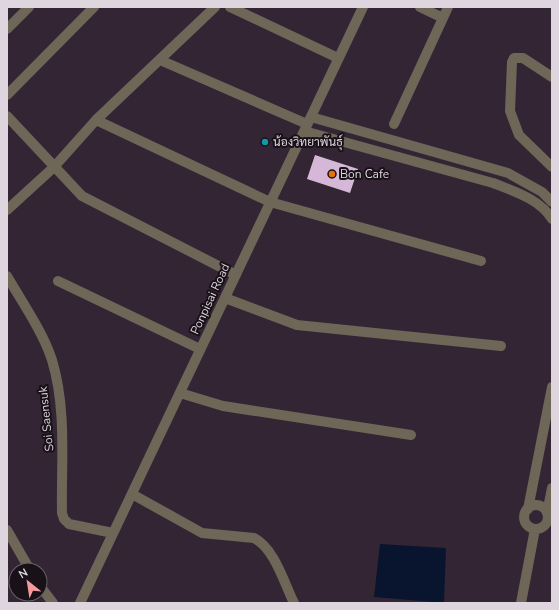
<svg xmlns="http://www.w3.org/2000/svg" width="559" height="610" viewBox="0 0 559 610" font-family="'Nunito Sans',Sarabun,sans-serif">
	<rect width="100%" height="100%" fill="#342535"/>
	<!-- water -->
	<path fill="#09142f" d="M380,544l66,4 -2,55 -70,-6z"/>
	<!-- building -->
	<path fill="#d5b7d7" d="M315,155l43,14 -8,24 -43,-14z"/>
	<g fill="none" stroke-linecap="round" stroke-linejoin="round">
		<!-- minor -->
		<path stroke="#6e6657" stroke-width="10" d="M230,7l108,51
			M443,18l5,-11
			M7,29l22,-22
			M160,60l147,64
			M552,77l-29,-19h-9l-2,4 -2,49 9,24 33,32
			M7,95l87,-88
			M7,116l75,80 154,79
			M311,117l197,56 34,19 10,10
			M96,120l174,82 211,59
			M394,124l49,-106 -23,-11
			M304,131l189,52c20,8 47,16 59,36
			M7,210l47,-43 42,-47 119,-113
			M7,276c15,26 36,56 45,84 15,50 9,102 10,153l2,6 5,5 44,9
			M58,281l142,68
			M225,298l72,27 204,21
			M180,393l43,13 188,29
			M132,494l70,39 52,5c21,11 30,45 40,65
			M524 517a12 12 0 1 1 24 0a12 12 0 1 1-24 0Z
			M528,509l24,-122
			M547,513l5,-25
			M7,530l23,40
			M40,586l13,17
			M80,603l283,-596
			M521,603l14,-74"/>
	</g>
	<!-- markers -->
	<circle fill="#0f9aa8" stroke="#181118" stroke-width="1.5" cx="265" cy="142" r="4"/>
	<circle fill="#e8710a" stroke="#181118" stroke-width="1.5" cx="332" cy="174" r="4"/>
	<g text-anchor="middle" stroke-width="4" stroke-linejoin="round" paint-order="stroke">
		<!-- poi labels -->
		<g font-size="12" fill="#dfd5df" stroke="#181118" text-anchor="start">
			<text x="273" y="146">น้องวิทยาพันธุ์</text>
			<text x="340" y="178">Bon Cafe</text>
		</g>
		<!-- street labels -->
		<g font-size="12" fill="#dfd5df" stroke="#181118">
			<text transform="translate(210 299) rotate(-65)" y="4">Ponpisai Road</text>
			<text transform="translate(46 419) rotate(-96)" y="4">Soi Saensuk</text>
		</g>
	</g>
	<!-- border -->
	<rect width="559" height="610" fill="none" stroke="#dfd5df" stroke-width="16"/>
	<!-- north arrow -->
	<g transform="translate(28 582) rotate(330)"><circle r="19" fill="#181118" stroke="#685f68"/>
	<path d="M0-3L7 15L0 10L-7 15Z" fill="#f59b9e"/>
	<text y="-6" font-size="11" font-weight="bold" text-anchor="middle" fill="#dfd5df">N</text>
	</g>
</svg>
